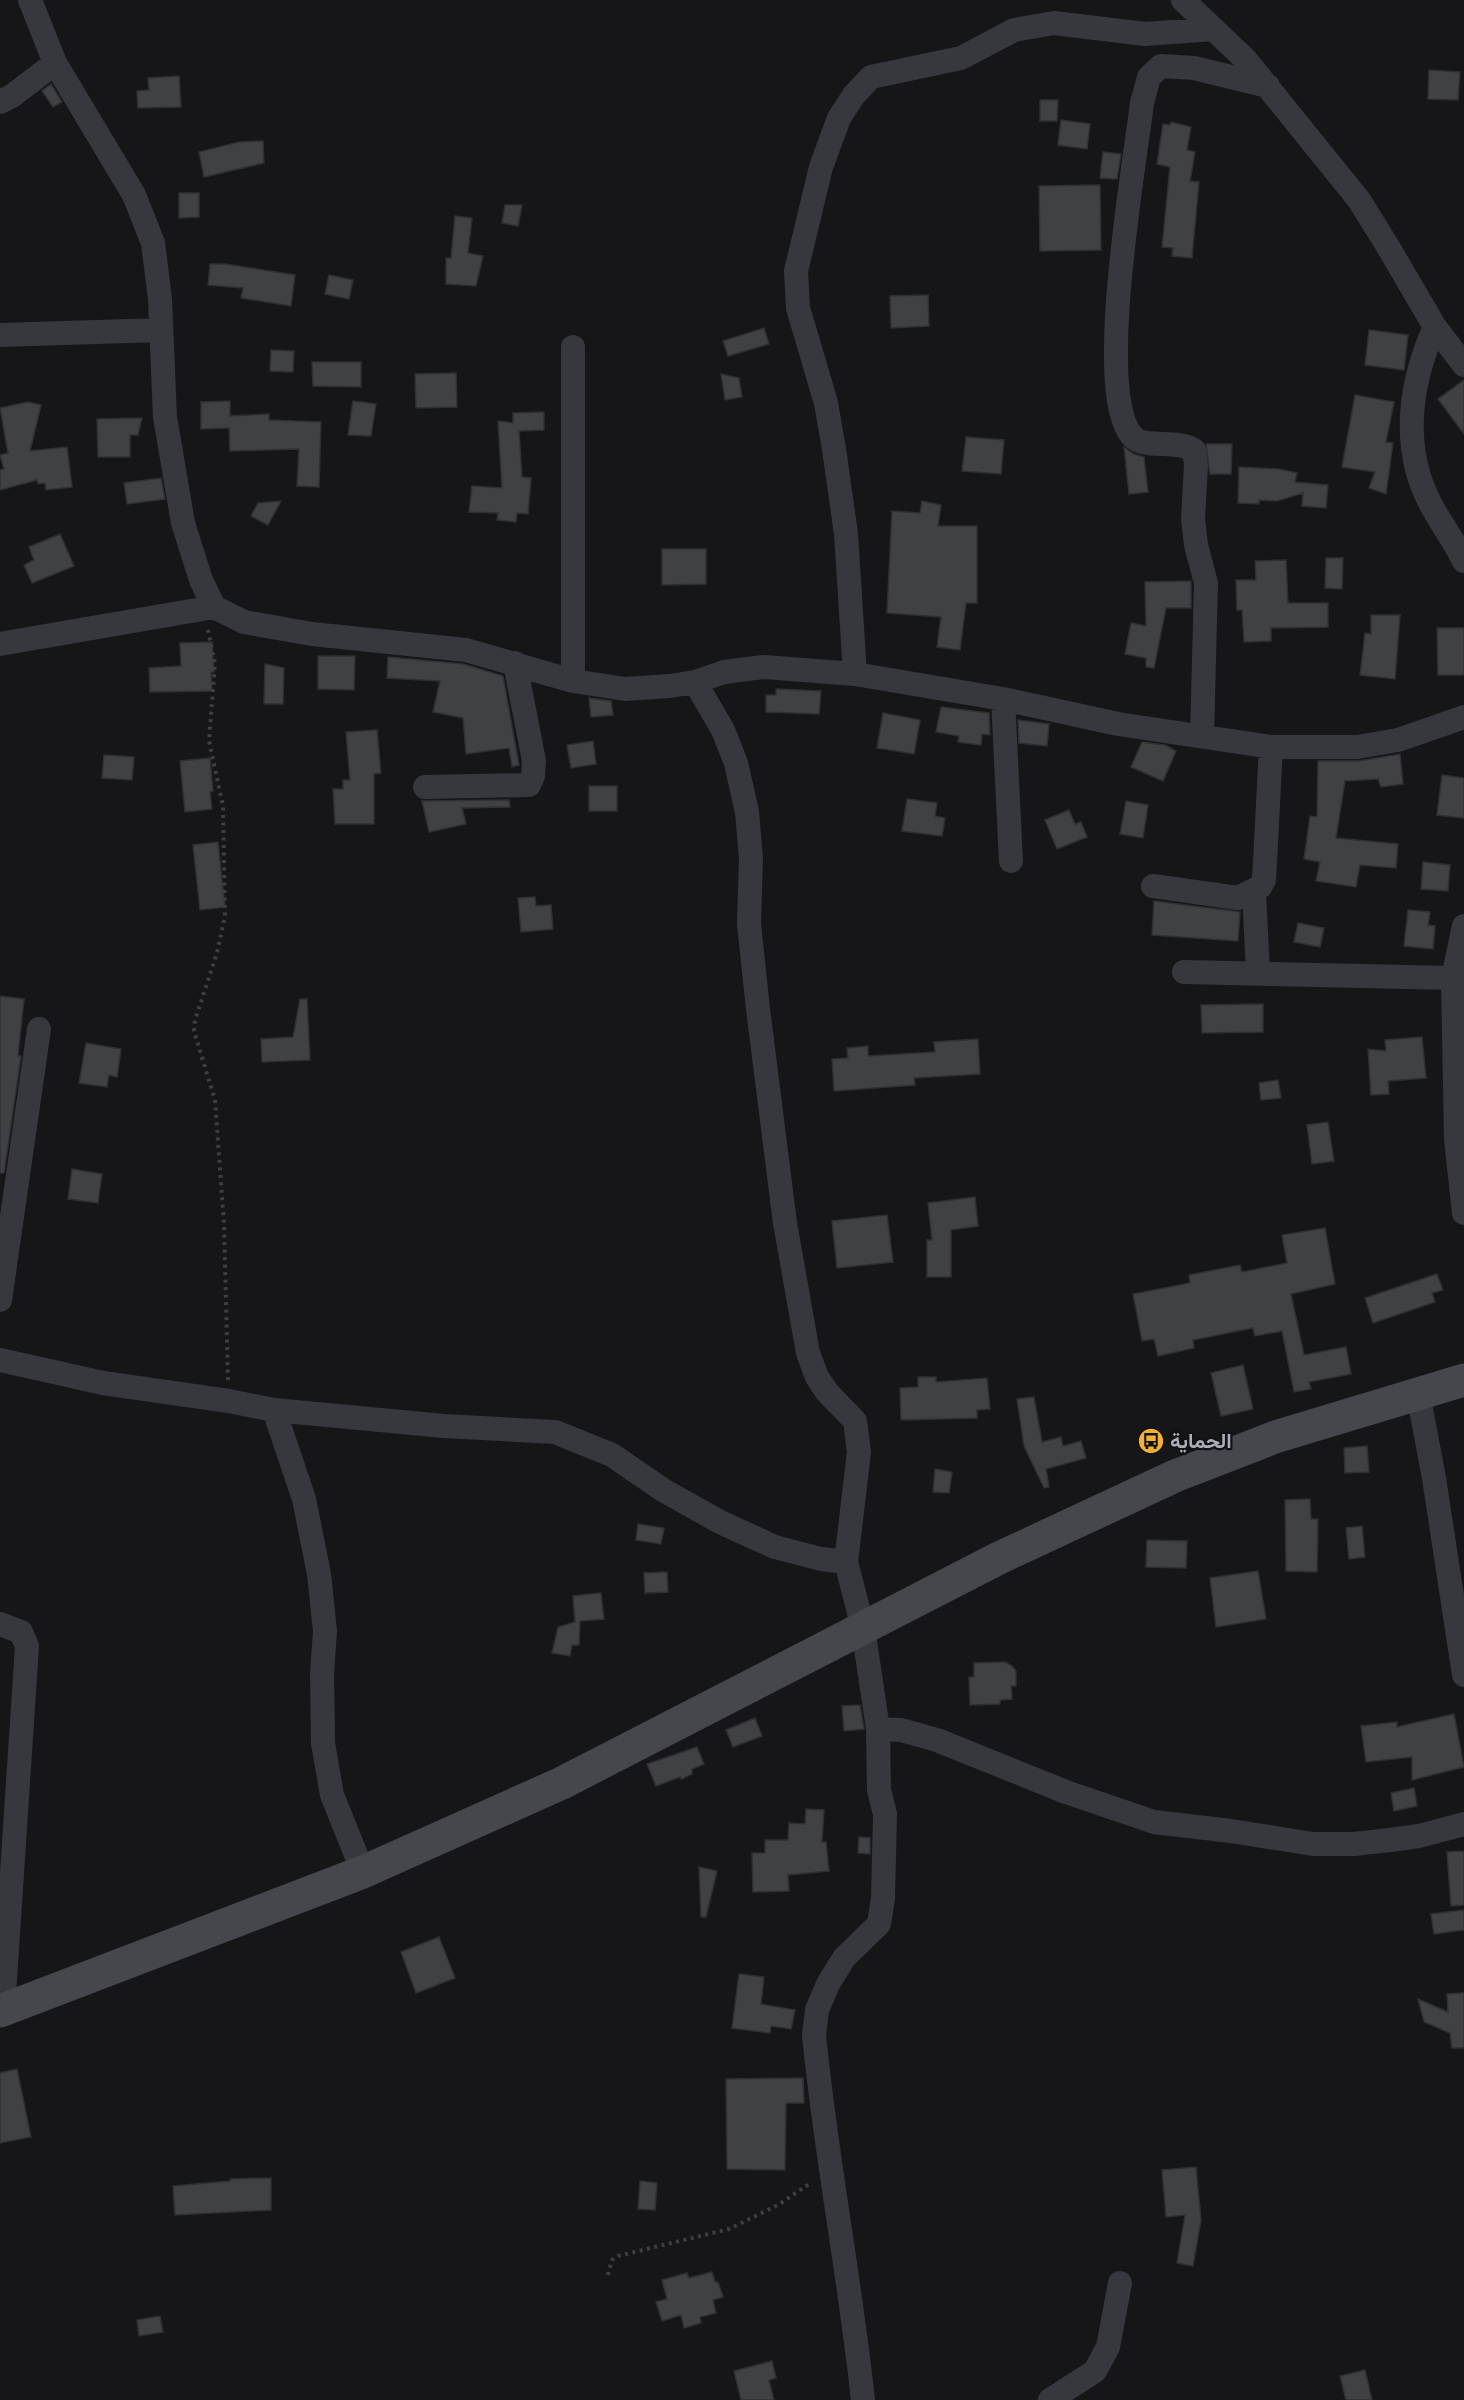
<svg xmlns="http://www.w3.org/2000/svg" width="1464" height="2400" viewBox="0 0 1464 2400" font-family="Manrope,Vazirmatn,sans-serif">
	<rect width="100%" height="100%" fill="#161618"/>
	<!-- building -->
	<path fill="#404145" stroke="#303034" stroke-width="1.5" d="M1429,70l31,2 -2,28 -30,-1z
		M179,76l2,31 -43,1 -1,-17 12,-1 -1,-12z
		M51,84l11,18 -9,5 -11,-16z
		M1040,100h18l-1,21h-17z
		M1061,120l29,4 -3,25 -29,-4z
		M1171,122l20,5 -4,23 8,2 -5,29 9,1 -7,76 -20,-2 1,-8 -11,-1 8,-80 -13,-3 6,-40 7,1z
		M263,141l1,22 -60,14 -5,-25 40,-10z
		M1103,152l18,2 -4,25 -17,-1z
		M1100,185l1,65 -61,1 -1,-65z
		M179,193h20v24l-20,1z
		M505,205h17l-4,21 -16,-3z
		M455,216l17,2 -4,35 15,3 -7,30 -30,-2v-26h5z
		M210,264h15l70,11 -4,31 -50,-8 2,-10 -35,-3z
		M329,275l24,5 -4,19 -24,-5z
		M928,295l1,31 -38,2 -1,-32z
		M764,328l5,16 -41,12 -5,-15z
		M1369,330l39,5 -4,35 -39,-5z
		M271,350l23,1 -1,21 -23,-1z
		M312,362h49v25l-48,-1z
		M456,373l1,34 -41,1 -1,-34z
		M721,374l18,4 3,19 -17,3z
		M1464,380v54l-26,-35z
		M1355,395l39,7 -8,40 7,1 -7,51 -17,-6 6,-16 -33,-5z
		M230,401v15l39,-2v6l52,2 -2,65 -22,-1 2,-37 -69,2 -1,-23 -28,1v-27z
		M353,401l23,3 -5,32 -23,-1z
		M28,402l13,3 -11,46 37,-4 5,40 -26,3 -1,-7 -7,1 -1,-4 -37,10v-20l4,-1 -4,-14 8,-2 -8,-45z
		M544,412v18l-25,1 3,46 9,1 -3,36 -11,-1 -1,9 -19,-2 1,-7 -29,-1 3,-26 30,2 -4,-67 15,2v-10z
		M142,418l-4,17h-8v22h-32l-1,-38z
		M966,437l38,3 -3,34 -39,-3z
		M1206,444h26l-1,30h-21z
		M1124,447l10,7 10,3 4,35 -19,2z
		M1239,467l40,2 18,4 -2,9 33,3 -2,23 -24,-2 1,-13 -26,8 -18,-1v4l-21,-1z
		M161,478l4,21 -38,5 -3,-21z
		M281,501l-13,24 -17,-9 7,-13z
		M922,501l19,4 -3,21h39v77h-11l-6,47 -23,-3 4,-30 -54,-4 5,-102 28,2z
		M60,534l14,32 -42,17 -8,-18 10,-5 -5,-13z
		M662,549h44v35l-44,1z
		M1326,558h17l-1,31 -17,-1z
		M1255,561l31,-1 2,43h40v24l-57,1v13l-27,1 -2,-32h-5l-1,-30h20z
		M1191,581v27h-25l-12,60 -8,-1v-9l-21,-4 6,-31 15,3 -1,-44z
		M1371,615h29l-5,64 -35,-4 5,-42 6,1z
		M1437,628h27v47h-26z
		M212,642l2,30h-3l1,19 -62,1 -1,-24 32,-2 -1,-23z
		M318,656h37l-1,34 -36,-1z
		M388,657l75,7 40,12 16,89 -7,2 -3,-19 -43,6 -3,-36 -30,-6 7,-31 -53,-3z
		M265,664l19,4 -1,36h-19z
		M776,689l45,2 -2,23 -53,-2v-17h10z
		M589,698l22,3 2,14 -22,2z
		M941,707l48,6 1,22 -8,-1 -1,11 -23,-3 1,-6 -23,-4z
		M883,713l37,7 -6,34 -37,-6z
		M1018,720l31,4 -2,22 -28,-3z
		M377,730l4,43 -7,1v50h-39l-2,-35h10v-9h7l-4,-48z
		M593,741l3,23 -25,4 -4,-23z
		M1142,742l23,3 11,6 -13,30 -32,-14z
		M1400,754l3,30 -22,3 -3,-8 -33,2 -9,57 62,6 -2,24 -36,-3 -4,22 -40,-6 4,-19 -16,-3 6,-43 7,1 1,-56h41z
		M104,755l30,2 -2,23 -30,-2z
		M210,758l3,33 -3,1 2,17 -27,3 -5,-51z
		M1442,775l22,3v40l-27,-3z
		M589,786h28v25h-28z
		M907,799l30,4 -2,13 10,2 -3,18 -40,-5z
		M509,800l1,7 -48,1 4,16 -37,8 -7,-31z
		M1126,801l22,4 -5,33 -23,-4z
		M1069,810l6,14 6,-2 6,15 -30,12 -12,-29z
		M218,842l7,65 -25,3 -7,-65z
		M1423,862l27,3 -2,26 -27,-2z
		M535,897l1,9 15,-1 2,24 -32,3 -3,-34z
		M1154,901l86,11 -2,29 -86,-6z
		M1408,910l22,2 -2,13 7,1 -2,23 -29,-3z
		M1298,923l26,5 -4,19 -26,-5z
		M0,996l24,3 -6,57h3l-17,117h-4z
		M300,999h7l3,61 -48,2 -1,-23 32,-2z
		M1263,1004v28l-61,1 -1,-28z
		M1422,1037l4,41 -38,3 1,13 -18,1 -3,-46 18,2 -1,-11z
		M978,1039l2,35 -66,4 1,7 -81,6 -2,-32 16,-1 -1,-10 21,-2v10l67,-4 -1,-10z
		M86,1043l35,6 -4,28 -8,-2 -2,12 -28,-4z
		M1278,1080l3,18 -20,2 -2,-17z
		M1328,1122l6,39 -22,3 -5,-39z
		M72,1169l30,5 -4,29 -30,-4z
		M975,1197l3,29 -27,4v47h-24v-37h5l-4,-37z
		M887,1215l6,47 -56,6 -5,-47z
		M1325,1228l10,56 -44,10 13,61 42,-8 5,27 -42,8 2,7 -17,3 -12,-61 -27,5 -2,-8 -60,12 1,8 -36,8 -4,-17 -12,2 -9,-47 57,-11 -1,-8 51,-10 2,7 45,-9 -5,-28z
		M1437,1274l6,16 -11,3 3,9 -62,21 -8,-25z
		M1243,1365l10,44 -32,7 -10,-43z
		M918,1377h18v5l51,-4 3,31 -13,1v8l-76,2 -1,-32 18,-1z
		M1034,1397l8,45 19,-5 2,9 18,-5 5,17 -40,11 3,18 -5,1 -20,-42 -7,-47z
		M1367,1446l2,26 -24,1 -1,-25z
		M935,1469l17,3 -3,21 -16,-1z
		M1310,1499l1,20h7l-1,53 -31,-1 -1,-71z
		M638,1524l26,4 -3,16 -25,-4z
		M1362,1526l3,31 -16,2 -3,-31z
		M1147,1540l40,1 -1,27 -40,-1z
		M1258,1571l8,48 -50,8 -6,-49z
		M667,1572l1,20 -23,1 -1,-20z
		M601,1593l3,26 -24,2 -1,24h-7l-2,11 -18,-3 6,-26 17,-5 -2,-26z
		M974,1663l31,-1 7,4 4,5v15h-5l1,13 -12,1v4l-30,1 -1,-28h5z
		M860,1705l4,24 -20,2 -2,-25z
		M1454,1714l10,53 -52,13v-23l-46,5 -5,-36 36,-4v5z
		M755,1718l7,18 -29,11 -7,-17z
		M697,1747l7,17 -12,5v5l-10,5 -2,-2 -24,9 -9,-22z
		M1414,1788l3,18 -23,5 -3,-18z
		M806,1809l18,1 -2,32h4l3,29 -41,4 1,16 -36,1 -1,-39h13v-13h23l1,-17 16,1z
		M859,1837l11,1v16l-12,-1z
		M1464,1851v54l-13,1 -4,-54z
		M699,1867l18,4 -11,46h-5z
		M1464,1910v20l-30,4 -3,-20z
		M439,1937l16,41 -39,15 -15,-41z
		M739,1974l25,3 -3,27 34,6 -4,19 -20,-3 -1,7 -38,-5z
		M1464,1993v55h-12l-2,-15 -26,-11 -6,-23 30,13 -1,-18z
		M17,2069l14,68 -31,6v-70z
		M803,2078l1,25h-18l-1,67 -58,-1 -1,-90z
		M1196,2167l5,53 -8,46 -16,-3 8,-48 -19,2 -4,-47z
		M271,2178v32l-96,5 -2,-29 57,-5v-2z
		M640,2181l17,2 -2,27 -17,-1z
		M712,2272l3,10h3l5,15 -10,3 3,13 -16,4 1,6 -17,5 -3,-13 -19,6 -6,-19 11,-3 -5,-19 25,-7 2,5z
		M160,2316l3,16 -24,4 -2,-16z
		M772,2361l4,17 -7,2 5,20h-33l-7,-29z
		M1365,2370l7,30h-26l-6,-24z"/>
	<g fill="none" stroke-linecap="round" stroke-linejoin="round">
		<!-- path -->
		<path stroke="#3d3f44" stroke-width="4" stroke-dasharray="3 4.5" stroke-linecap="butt" d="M208,630l7,34 -6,77 14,65 2,110 -8,37 -22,67 -1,11 21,69 9,124 4,156
			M608,2275l4,-15 6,-4 111,-27 49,-24 34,-23"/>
		<!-- street -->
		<path stroke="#37383d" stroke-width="24" d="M30,0l25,63 79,132 19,48 7,56 5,118 18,106 18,57 13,27
			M1183,0l63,60 113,140 28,45 48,82 29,38
			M0,102l12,-6 43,-33
			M1435,327c-25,55 -34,118 -6,174 10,20 25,39 35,60
			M0,335l161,-5
			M573,347v334
			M0,644l214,-37 30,15 68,12 154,16 107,31 52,8 45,-3 25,-4 29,-10 40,-5 91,7 148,25 115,25 153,23h86l41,-7 66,-23
			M855,674l-9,-140 -12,-85 -8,-46 -28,-95 -2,-37 25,-104 18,-49 15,-23 17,-18 90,-19 53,-28 40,-7 91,11 69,-5
			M695,682l28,48 13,33 11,49 4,46 -2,66 9,85 27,214 23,130 9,24 10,15 28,29 4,31 -13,110
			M1003,699l8,162
			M1202,736l4,-153 -10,-38 -3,-26 3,-54 -2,-15c-17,-11 -50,-1 -61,-13 -40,-40 2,-274 9,-334l7,-26 12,-11 33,2 74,18
			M425,787l104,-2 4,-9 1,-15 -19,-98
			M1153,886l85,12 22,-11 4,-7 7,-133
			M1254,891l4,83
			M1464,926l-11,52 3,161 8,74
			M1184,972l269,6
			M0,1300l39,-271
			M0,1360l103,23 126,18 45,9 170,16 111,6 57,23 51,35 57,32 55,25 46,12 25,3 17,66 15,101 1,61 6,24 -2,84 -4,26 -35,34 -16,26 -11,26 -3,25c12,122 36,243 49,365
			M1418,1393l16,85 30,197
			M274,1410l30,89 15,75 6,57 -3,42 1,70 9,52 31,77
			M0,1624l21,8 6,14 -24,364
			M878,1729l23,1 36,10 129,52 88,30 77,9 82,13h41l36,-4 29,-4 45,-12
			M1050,2400l45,-29 13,-24 12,-64"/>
		<!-- secondary -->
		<path stroke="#45474d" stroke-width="33" d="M0,2011l363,-139 199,-89 437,-225 176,-82 100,-39 189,-57"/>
	</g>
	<!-- icons -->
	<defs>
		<g id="bus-disc" transform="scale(1.35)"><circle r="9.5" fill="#f2b134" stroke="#111113"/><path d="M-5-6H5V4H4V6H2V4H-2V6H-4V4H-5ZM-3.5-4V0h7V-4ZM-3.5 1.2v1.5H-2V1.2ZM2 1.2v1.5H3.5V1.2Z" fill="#111"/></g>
	</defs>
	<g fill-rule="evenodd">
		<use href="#bus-disc" x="1151" y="1441"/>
	</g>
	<g text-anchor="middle" stroke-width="4.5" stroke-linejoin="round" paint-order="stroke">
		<!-- poi labels -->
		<g font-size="21" font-weight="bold" fill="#a8adb8" stroke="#111113" text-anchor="start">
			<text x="1170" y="1448">الحماية</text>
		</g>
	</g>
</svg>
